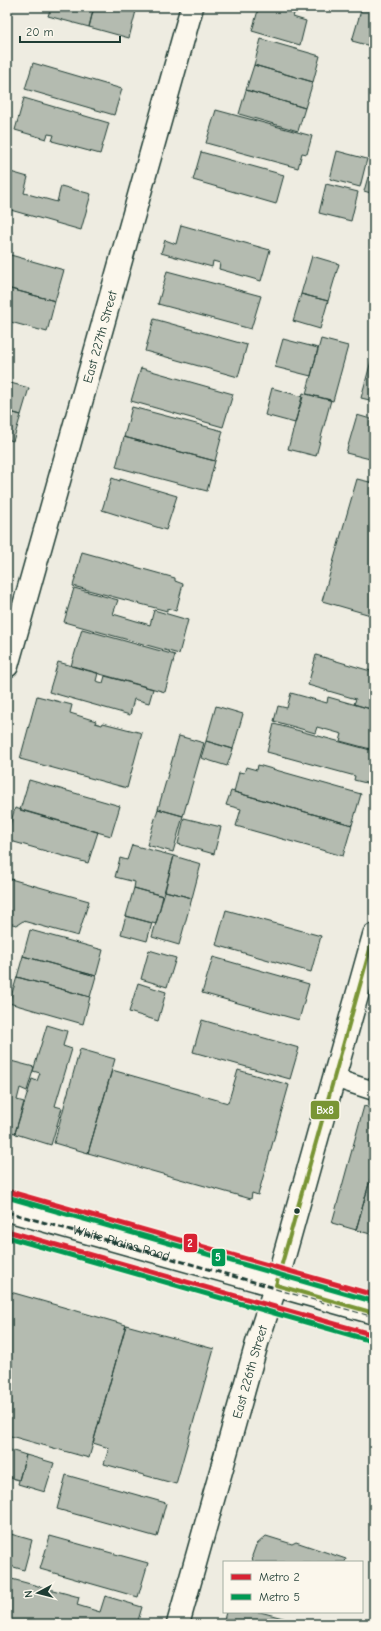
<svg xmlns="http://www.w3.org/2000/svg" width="381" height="1631" viewBox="0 0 381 1631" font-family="'Comic Neue',sans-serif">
	<rect width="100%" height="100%" fill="#eeece1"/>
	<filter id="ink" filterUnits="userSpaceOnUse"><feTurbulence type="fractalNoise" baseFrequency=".025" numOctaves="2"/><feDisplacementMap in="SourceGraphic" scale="8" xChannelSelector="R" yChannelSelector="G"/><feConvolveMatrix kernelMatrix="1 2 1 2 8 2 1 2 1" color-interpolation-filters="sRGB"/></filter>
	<g filter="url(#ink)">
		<!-- building -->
		<path fill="#b4bbb0" stroke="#1f3d34" d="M51,7h43l-5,20 -41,-11z
			M94,7h43l-8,31 -40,-11z
			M259,7h37l-3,10 13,4 -6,24 -48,-14z
			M362,7h12v40l-22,-6z
			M261,39l59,17 -7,26 -59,-17z
			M33,63l89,26 -8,26 -89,-26z
			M254,65l59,17 -8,26 -59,-18z
			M246,90l59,18 -7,23 -59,-17z
			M24,98l85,25 -9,31 -48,-13 2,-6 -6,-1 -2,5 -31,-9z
			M216,110l96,26 -5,18 -5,-1 -4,15 -92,-25z
			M337,151l30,8 -7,28 -30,-8z
			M201,152l83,23 -8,29 -83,-24z
			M7,171l21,6 -4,16 33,9 4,-16 30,8 -10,36 -74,-21z
			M368,177l6,2v15l-10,-3z
			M326,184l32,8 -7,29 -32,-8z
			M181,225l89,25 -9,31 -42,-12 1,-6 -7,-2 -1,6 -51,-14 4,-13 11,4z
			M7,254l57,16 -9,31 -48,-13z
			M312,256l27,8 -11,37 -27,-7z
			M167,271l94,25 -10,33 -93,-25z
			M7,288l48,13 -8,31 -40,-11z
			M301,294l27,7 -8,28 -27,-8z
			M154,319l93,26 -9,32 -93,-26z
			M283,339l35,9 -7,28 -36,-9z
			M321,339l27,7 -15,55 -27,-7z
			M371,361l3,1v39l-13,-3z
			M141,368l92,26 -10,33 -92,-26z
			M7,382l22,6 -8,27 -14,-4z
			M272,388l31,9 -8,26 -30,-8z
			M303,393l28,7 -15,56 -28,-7z
			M132,407l91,24 -8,30 -91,-24z
			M7,411l14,4 -8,26 -6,-2z
			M357,415l17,5v40l-28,-7z
			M124,437l91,24 -8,30 -91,-24z
			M112,478l8,3v-2l57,17 -11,34 -64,-20z
			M357,479l17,4v133l-52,-15z
			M82,552l93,26v3l8,3 -7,27 -9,-3v3l-94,-25z
			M74,588l44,12 -5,14 37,11 4,-15 34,10 -9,34 -115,-32z
			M82,629l93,26 -10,37 -94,-26z
			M316,655l58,17v38l-20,-6 2,-5 -48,-14z
			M58,662l40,11 -2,8 7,2 2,-7 48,13 -4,14 -15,-4 -4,16 -81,-23z
			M291,693l36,10 1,-6 46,13v40l-34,-9 2,-7 -25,-7 -2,6 -41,-12 4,-15 9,2z
			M37,696l35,9 -2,8 26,8 -1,2 7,2 1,-2 39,10 -15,55 -107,-29z
			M216,706l27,8 -10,35 -27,-8z
			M274,724l100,27v34l-20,-5 1,-4 -88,-24z
			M179,736l25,7 -21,73 -25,-7z
			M206,741l27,8 -6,17 -26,-8z
			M258,765l103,29 -9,31 -118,-33 5,-20 5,1 2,-6 11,3z
			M29,780l91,26 -9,30 -91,-26z
			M231,791l121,34 -9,31 -107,-30 5,-17 -15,-4z
			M15,808l83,24 -10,31 -81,-23v-5z
			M158,809l25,7 -10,36 -26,-7z
			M184,818l37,9 -7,27 -36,-10z
			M132,845l42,11 -11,40 -29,-8 1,-6 -20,-5 5,-19 7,2z
			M174,856l27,8 -9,34 -27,-7z
			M7,878l82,23 -11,35 -55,-15 -6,4 -10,-2z
			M134,888l29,8 -7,28 -30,-8z
			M165,891l27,7 -13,47 -27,-8z
			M226,910l95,26 -10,36 -95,-27z
			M126,916l26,7 -5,18 -26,-7z
			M30,930l73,20 -7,26 -73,-20z
			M149,950l27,8 -9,29 -26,-8z
			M23,956l73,20 -6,21 -73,-20z
			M213,957l96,27 -10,36 -97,-27z
			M17,977l73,20 -7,27 -74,-21z
			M138,983l28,9 -8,29 -29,-9z
			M202,1020l97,28 -9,31 -97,-27z
			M47,1025l20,6 -4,15 9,3 -17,57 7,2 -11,37 -35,-11 -1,-1 17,-54 5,2 3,-8 -7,-2z
			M80,1049l35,10 -27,94 -34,-10z
			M7,1060l27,7 -7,24 -7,-3 -3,12 7,2 -9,31 -8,-2z
			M112,1070l116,33 10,-33 51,15 -31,110 -6,-2 -1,6 -163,-46z
			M364,1106l10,3v57l-18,64 -24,-7z
			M374,1166v69l-18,-5z
			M7,1291l119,34 -37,133 -82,-23z
			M126,1325l88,24 -38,135 -72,-20 5,-16 -16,-5z
			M7,1449l19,6 -7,25 -12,-3z
			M26,1455l28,8 -9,29 -27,-8z
			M66,1475l100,28 -9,34 -100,-28z
			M7,1508l4,1 -4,13z
			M7,1533l25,7 -8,30 -17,-5z
			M50,1536l98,27 -10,34 -98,-28z
			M266,1536l26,8 4,-2 50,17 -1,3h-92l-1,-6 4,-11z
			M8,1578l71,19 -2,8 23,7 5,-16 37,11 -5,17h-130v-41z
			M226,1612h34l46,12h-83z"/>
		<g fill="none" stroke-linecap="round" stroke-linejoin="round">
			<!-- lane casing -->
			<g stroke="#1f3d34" stroke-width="21">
				<path id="lane" d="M334,1078l40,13"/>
			</g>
			<!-- street casing -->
			<g stroke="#1f3d34" stroke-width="25">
				<g id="street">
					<path id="s1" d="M7,666l185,-659"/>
					<path id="s2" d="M178,1624l79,-281 19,-58 98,-350"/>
				</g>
			</g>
			<!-- secondary casing -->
			<g stroke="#1f3d34" stroke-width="25">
				<g id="secondary">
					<path id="s3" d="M7,1210l367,103"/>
				</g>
			</g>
			<!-- lane -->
			<use href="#lane" stroke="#fbf7ec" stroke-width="18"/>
			<!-- street -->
			<use href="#street" stroke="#fbf7ec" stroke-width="22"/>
			<!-- secondary -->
			<use href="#secondary" stroke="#fbf7ec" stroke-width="22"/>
			<!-- rail -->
			<path stroke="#1f3d34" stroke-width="3" stroke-dasharray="6 3" stroke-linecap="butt" d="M7,1212l367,104"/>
			<!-- bus-1 casing -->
			<g stroke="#fbf7ec" stroke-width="7">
				<path id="bus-1" d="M276,1285l98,-350
					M276,1285l98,28"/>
			</g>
			<!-- bus-1 -->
			<use href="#bus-1" stroke="#799534" stroke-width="4"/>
			<!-- metro-1 casing -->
			<g stroke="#fbf7ec" stroke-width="8">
				<path id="metro-1" d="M7,1191l367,104
					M7,1231l367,104"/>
			</g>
			<!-- metro-2 casing -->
			<g stroke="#fbf7ec" stroke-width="8">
				<path id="metro-2" d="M7,1197l365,104
					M7,1237l365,104"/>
			</g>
			<!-- metro-1 -->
			<use href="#metro-1" stroke="#d82233" stroke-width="5"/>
			<!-- metro-2 -->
			<use href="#metro-2" stroke="#009952" stroke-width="5"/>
		</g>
	</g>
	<!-- markers -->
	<circle fill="#1f3d34" stroke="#fbf7ec" stroke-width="1.5" cx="297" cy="1211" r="3.5"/>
	<g text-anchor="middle" stroke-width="3" stroke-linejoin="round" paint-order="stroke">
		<!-- street labels -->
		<g font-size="13" fill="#1f3d34" stroke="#fbf7ec">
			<text dy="5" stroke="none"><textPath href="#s1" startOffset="342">East 227th Street</textPath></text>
			<text dy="5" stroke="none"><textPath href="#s3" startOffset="119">White Plains Road</textPath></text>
			<text dy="5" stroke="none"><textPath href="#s2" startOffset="262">East 226th Street</textPath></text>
		</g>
	</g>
	<g stroke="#fbf7ec" stroke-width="1.5">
		<rect x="310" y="1100" width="30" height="20" rx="4" fill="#799534"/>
		<rect x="183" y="1233" width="15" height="20" rx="4" fill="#d82233"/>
		<rect x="211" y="1248" width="15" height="19" rx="4" fill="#009952"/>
	</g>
	<g font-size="11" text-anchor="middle" font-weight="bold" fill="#fff">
		<text x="325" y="1114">Bx8</text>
		<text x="190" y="1247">2</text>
		<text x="218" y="1261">5</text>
	</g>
	<!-- margin -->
	<rect width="381" height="1631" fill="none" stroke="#fbf7ec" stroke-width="24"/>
	<rect x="12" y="12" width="357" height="1607" fill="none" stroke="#1f3d34" stroke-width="1.5" filter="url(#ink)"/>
	<!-- legend -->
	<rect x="223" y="1561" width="140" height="52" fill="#fbf7ec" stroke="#a3ada2"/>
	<rect x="231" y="1574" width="20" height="6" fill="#d82233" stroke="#a3ada2"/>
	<text x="259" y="1581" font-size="12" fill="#1f3d34">Metro 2</text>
	<rect x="231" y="1594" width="20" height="6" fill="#009952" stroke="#a3ada2"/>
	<text x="259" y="1601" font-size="12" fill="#1f3d34">Metro 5</text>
	<!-- north arrow -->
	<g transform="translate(38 1593) rotate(263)" stroke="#fbf7ec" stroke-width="3" paint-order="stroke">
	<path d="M0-3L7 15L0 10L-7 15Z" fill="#1f3d34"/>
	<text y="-6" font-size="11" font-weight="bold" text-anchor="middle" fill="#1f3d34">N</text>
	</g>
	<!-- scale -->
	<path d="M20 36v6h100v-6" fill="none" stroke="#1f3d34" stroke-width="2"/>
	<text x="26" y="36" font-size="12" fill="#1f3d34" stroke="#fbf7ec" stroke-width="3" paint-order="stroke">20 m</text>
</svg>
